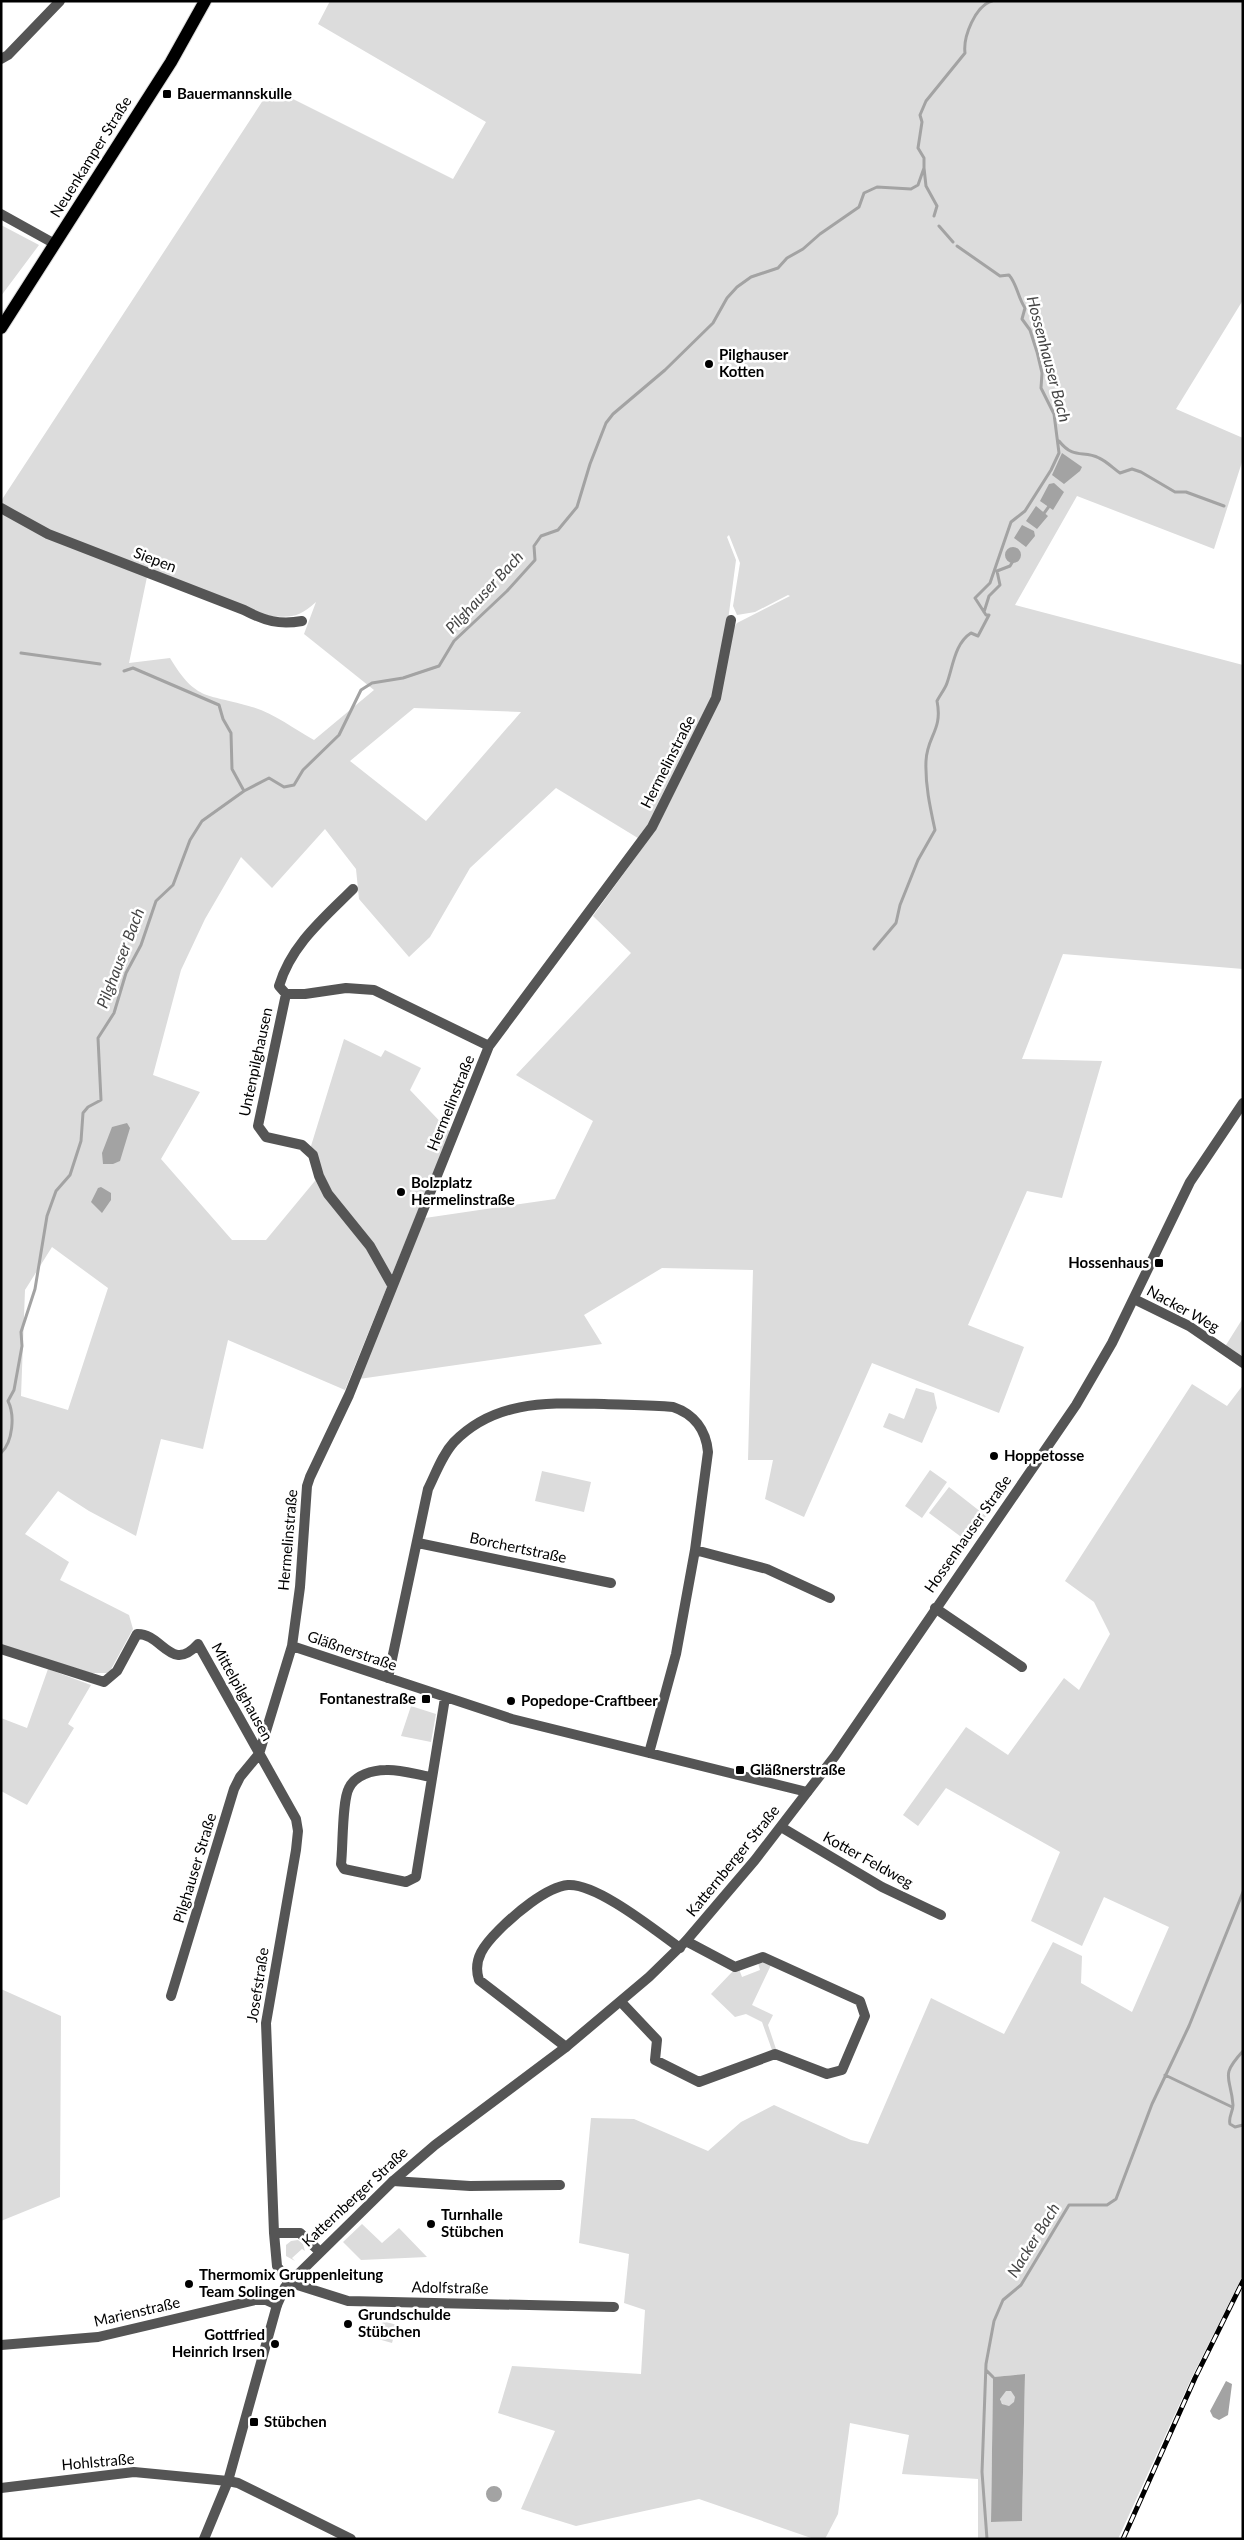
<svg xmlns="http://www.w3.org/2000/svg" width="1244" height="2540" viewBox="0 0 1244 2540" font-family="Lato,sans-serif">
	<rect width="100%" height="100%" fill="#fff"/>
	<!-- green -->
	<path fill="#dcdcdc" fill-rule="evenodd" d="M330,1h913v299l-67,109 67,29v21l-29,90 -137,-53 -62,109 228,60v304l-180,-15 -41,105 80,2 -40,137 -35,-7 -59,134 56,22 -25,66 -127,-50 -68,154 -39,-18 8,-39h-25l5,-190 -91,-2 -78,47 18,29 -243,35 66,-161 130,-19 38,-78 -77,-46 115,-122 -38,-37 53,-73 -90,-55 -86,80 -40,69 -21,20 -50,-58 -3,-30 -31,-40 -53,59 -31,-31 -36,62 -24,51 -28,105 47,17 -39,67 71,81h34l53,-64 -12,-27 4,-3 33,-107 37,18 4,-7 36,18 -11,22 40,42 -105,258 -117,-50 -25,109 -42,-10 -25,97 -47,-25 -31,-20 -33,43 44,28 -9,18 69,35 4,14 -24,44h-18l-90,-28v-1144l270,-413 182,91 33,-57 -168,-98zM729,535l11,28 -7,43 4,9 18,-3 33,-17 2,1 -53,27 -4,6 -6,-1 9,-68 -9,-23zM147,577l123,39c22,2 29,1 46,-14l-12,32 70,56 -60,50c-20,-11 -41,-27 -62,-33 -44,-14 -55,-4 -82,-49l-41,5zM414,708l107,4 -95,109 -76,-60zM52,1247l56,41 -40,122 -47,-14 4,-106z
		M1,225l38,20 -38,51z
		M1243,1318v51l-22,-16z
		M1192,1384l35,22 16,-21v890l-51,102 -74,162h-140v-60l-76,-5 7,-39 -59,-12 -12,91 -13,25h-11l-115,-40 -123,27 -55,-17 34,-78 -57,-18 14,-47 129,8 4,-64 -21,-7 5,-49 -50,-11 12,-125 43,1 74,32 33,-29 33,-17 77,35 17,4 63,-146 73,36 49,-92 29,14 -1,27 51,29 37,-85 -65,-30 -22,49 -51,-25 29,-69 -114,-64 -28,38 -15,-11 63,-88 42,28 56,-77 15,12 31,-56 -16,-32 -29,-21zM1025,2374l-3,147 -31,1 2,-145z
		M916,1388l18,5 3,15 -15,35 -39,-16 6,-14 15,6z
		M930,1470l17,12 -25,36 -17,-12z
		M542,1471l49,11 -7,30 -49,-11z
		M949,1487l37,29 -18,26 -39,-29z
		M48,1669l43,16 -23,39 6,4 -47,77 -26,-14v-73l26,10z
		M411,1706l25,8 -5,28 -30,-6z
		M764,1962l7,3 -19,40 21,10 -5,10 8,24 -4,1 -10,-28 -16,-8 -11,3 -24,-23 22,-23 6,-2 3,8 18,-7 -2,-7z
		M1,1989l60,27 -1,181 -59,24z
		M362,2224l20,19 17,-15 28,29 -66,3 -18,-18z
		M298,2240l5,4 2,7 -3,-2 -10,9 3,3 -9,-5v-11l5,-4z
		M383,2321l14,4 -5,18 -14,-4z
		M1000 2398a8 8 0 1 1 16 0a8 8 0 1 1-16 0Z"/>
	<!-- water -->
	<path fill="#a3a3a3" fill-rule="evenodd" d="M1062,453l20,14 -2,4 -16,13 -12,-9z
		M1054,483l10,9 -11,18 -13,-9 9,-17z
		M1036,506l12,10 -11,13 -11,-8z
		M1022,525l12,6 1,5 -9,11 -12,-9z
		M1005 555a8 8 0 1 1 16 0a8 8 0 1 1-16 0Z
		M127,1123l3,5 -10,33 -7,3h-10l-1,-11 10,-26z
		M101,1187l10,6v7l-9,13 -11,-11 7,-14z
		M1025,2374l-3,147 -31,1 2,-145zM1006,2391h5l4,6 -1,5 -5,4 -7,-2 -2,-5z
		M1226,2381l6,3 -4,31 -9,5 -6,-3 -3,-6z
		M486 2494a8 8 0 1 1 16 0a8 8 0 1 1-16 0Z"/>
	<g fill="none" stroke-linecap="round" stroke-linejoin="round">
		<!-- stream -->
		<path stroke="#a3a3a3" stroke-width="3" d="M924,168l2,18 11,20 -3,10
			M939,226l14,16
			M1059,441c15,19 24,9 40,17 7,3 14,10 21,15l12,-4 9,3 34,20h11l38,14
			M1042,516l8,-11
			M984,612l5,-16 11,-11 -3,-14 13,-5 3,-5
			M21,653l79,11
			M124,671l9,-3 86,37 4,14 8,14 1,36 12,22
			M874,949l22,-26 4,-18 18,-45 17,-30c-5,-23 -10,-46 -9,-69 1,-25 17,-31 11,-60 3,-6 8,-12 10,-18 6,-17 8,-40 24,-50l7,3 11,-21h-3l-11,-17 15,-15 21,-61 14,-11 26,-41 8,-17 -5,-39 -13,-26 1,-15 -5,-21 -7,-22 -8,-11 3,-11c-7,-10 -8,-24 -16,-33l-9,1 -43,-30
			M1,1453c12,-11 14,-38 7,-52l6,-11 8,-44 -1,-14 14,-43 12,-73 9,-25 14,-16 11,-34 2,-28 5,-6 13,-7 -3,-62 16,-25 12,-40 15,-28 15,-44 17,-16 17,-45 12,-19 42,-30 25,-13 15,9 10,-2 9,-15 36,-35 22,-45 11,-7 31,-5 36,-12 15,-25 53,-50 28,-31 -1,-14 7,-10 17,-6 19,-23 13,-43 16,-41 7,-9 52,-44 48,-47 14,-25 10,-11 14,-10 27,-9 9,-10 16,-9 17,-15 39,-27 5,-14 13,-6 34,2 7,-4 6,-17v-10l-6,-10 4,-26 -2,-7 6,-14 39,-48c-2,-16 10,-47 27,-52
			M1165,2075l67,32
			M1243,2125l-8,2 -5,-3c-2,-7 3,-12 3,-19 -2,-29 -14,-28 10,-54
			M986,2370l7,7
			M987,2539l-5,-67 4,-108 8,-43 9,-21 18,-15 48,-80h38l9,-6 36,-95 37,-78 54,-134"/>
		<!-- primary casing -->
		<g stroke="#dbdbdb" stroke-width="14">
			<path id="primary" d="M1,328l170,-266 34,-61"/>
		</g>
		<!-- minor -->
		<path stroke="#555" stroke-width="10" d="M1,59l7,-4 52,-54
			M1,214l54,30
			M1,508l47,26 196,76c21,11 35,15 58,11
			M286,994l-7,-8c12,-41 45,-68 74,-97
			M392,1285l-22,-39 -42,-52 -9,-18 -6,-21 -11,-10 -36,-8 -8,-11 28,-132h19l41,-6 28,2 115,56
			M1134,1299l55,27 54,37
			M418,1543l193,40
			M695,1550l72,19 63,29
			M935,1608l87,59
			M292,1646l220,73 295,73
			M1,1649l103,33 13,-11 20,-37c25,-1 34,40 61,10l98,175 2,12 -2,19 -30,173 8,210 3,33 11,16 60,19 266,6
			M388,1678l40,-189c8,-16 14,-34 26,-47 42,-43 96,-39 150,-38 23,1 46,1 69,3 21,7 33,23 35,45l-13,98 -19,104 -27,99
			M431,1777c-14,-2 -31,-8 -45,-7 -13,0 -31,5 -37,18 -7,12 -6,60 -8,76l3,5 62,13 10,-5 29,-179
			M781,1827l101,60 59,28
			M171,1996l63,-207 6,-12 19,-23 33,-108 8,-59 7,-101 3,-9 39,-82 140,-349 163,-219 64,-129 15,-78
			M621,2002l36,38 -2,20 44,22 76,-28 52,20 15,-4 23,-54 -5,-15 -97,-44 -28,10 -49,-26
			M566,2047l-87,-67c-7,-21 6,-36 20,-50 15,-15 47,-43 69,-45 29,-2 88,46 112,63
			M393,2181l77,5 90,-1
			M274,2233h26l19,18
			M1,2345l97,-8 157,-37h11l11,5
			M1,2488l133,-16 94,9 10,2 113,56"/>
		<!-- tertiary -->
		<path stroke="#555" stroke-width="10" d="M204,2539l24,-58 49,-176 8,-18 108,-106 42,-36 131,-98 83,-70 37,-36 69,-81 80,-104 241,-351 36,-62 78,-161 53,-79"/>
		<!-- primary -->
		<use href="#primary" stroke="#000" stroke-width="12"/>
		<!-- rail casing -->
		<g stroke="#000" stroke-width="5">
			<path id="rail" d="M1123,2539l72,-161 48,-97"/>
		</g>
		<!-- rail -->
		<use href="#rail" stroke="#fff" stroke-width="3" stroke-dasharray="9" stroke-linecap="butt"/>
	</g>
	<!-- markers -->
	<g fill="#000" stroke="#fff" stroke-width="2">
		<rect x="162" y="89" width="10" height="10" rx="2.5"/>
		<circle cx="709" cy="364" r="5"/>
		<circle cx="401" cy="1192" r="5"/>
		<rect x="1154" y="1258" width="10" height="10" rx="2.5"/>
		<circle cx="994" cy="1456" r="5"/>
		<rect x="421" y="1694" width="10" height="10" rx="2.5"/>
		<circle cx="511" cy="1701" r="5"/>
		<rect x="735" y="1765" width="10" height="10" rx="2.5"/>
		<circle cx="431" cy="2224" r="5"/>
		<circle cx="189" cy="2284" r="5"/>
		<circle cx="348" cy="2324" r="5"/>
		<circle cx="275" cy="2344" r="5"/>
		<rect x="249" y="2417" width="10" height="10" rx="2.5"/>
	</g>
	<g text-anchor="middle" stroke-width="5" stroke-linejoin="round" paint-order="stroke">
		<!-- poi labels -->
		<g font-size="15" font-weight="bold" fill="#000" stroke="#fff" text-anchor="start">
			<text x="177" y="99">Bauermannskulle</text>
			<text x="719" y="360">Pilghauser<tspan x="719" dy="17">Kotten</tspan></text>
			<text x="411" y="1188">Bolzplatz<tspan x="411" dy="17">Hermelinstraße</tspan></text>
			<text x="1149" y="1268" text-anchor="end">Hossenhaus</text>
			<text x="1004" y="1461">Hoppetosse</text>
			<text x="416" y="1704" text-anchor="end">Fontanestraße</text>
			<text x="521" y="1706">Popedope-Craftbeer</text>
			<text x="750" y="1775">Gläßnerstraße</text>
			<text x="441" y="2220">Turnhalle<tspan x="441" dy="17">Stübchen</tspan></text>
			<text x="199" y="2280">Thermomix Gruppenleitung<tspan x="199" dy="17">Team Solingen</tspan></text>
			<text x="358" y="2320">Grundschulde<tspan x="358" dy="17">Stübchen</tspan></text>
			<text x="265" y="2340" text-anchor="end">Gottfried<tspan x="265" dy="17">Heinrich Irsen</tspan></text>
			<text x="264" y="2427">Stübchen</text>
		</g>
		<!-- street labels -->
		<g font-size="15" fill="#000" stroke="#fff">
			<text transform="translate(91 157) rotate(-58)" y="5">Neuenkamper Straße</text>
			<text transform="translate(155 560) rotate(21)" y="5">Siepen</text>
			<text transform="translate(668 762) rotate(-63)" y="5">Hermelinstraße</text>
			<text transform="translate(256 1062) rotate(-78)" y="5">Untenpilghausen</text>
			<text transform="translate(451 1103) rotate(-68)" y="5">Hermelinstraße</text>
			<text transform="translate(1183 1309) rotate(29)" y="5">Nacker Weg</text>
			<text transform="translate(968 1534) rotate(-55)" y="5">Hossenhauser Straße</text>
			<text transform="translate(288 1540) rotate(-85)" y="5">Hermelinstraße</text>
			<text transform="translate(518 1548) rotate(12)" y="5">Borchertstraße</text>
			<text transform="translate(352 1651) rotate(19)" y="5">Gläßnerstraße</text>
			<text transform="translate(242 1692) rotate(61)" y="5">Mittelpilghausen</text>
			<text transform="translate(868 1860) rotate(29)" y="5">Kotter Feldweg</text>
			<text transform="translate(733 1861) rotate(-51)" y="5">Katternberger Straße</text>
			<text transform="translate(195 1868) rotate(-73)" y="5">Pilghauser Straße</text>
			<text transform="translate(258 1985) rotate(-81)" y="5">Josefstraße</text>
			<text transform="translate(355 2197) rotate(-43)" y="5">Katternberger Straße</text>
			<text transform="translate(450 2288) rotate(1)" y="5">Adolfstraße</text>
			<text transform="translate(137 2312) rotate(-13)" y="5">Marienstraße</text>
			<text transform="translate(98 2462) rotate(-5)" y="5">Hohlstraße</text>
		</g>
		<!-- water labels -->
		<g font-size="16" font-style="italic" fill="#444" stroke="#fff">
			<text transform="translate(1049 359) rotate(75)" y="6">Hossenhauser Bach</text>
			<text transform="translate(484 592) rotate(-47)" y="6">Pilghauser Bach</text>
			<text transform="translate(120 958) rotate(-69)" y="6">Pilghauser Bach</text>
			<text transform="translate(1033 2240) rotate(-58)" y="6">Nacker Bach</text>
		</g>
	</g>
	<!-- border -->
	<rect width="1244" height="2540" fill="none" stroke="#000000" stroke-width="5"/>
</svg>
